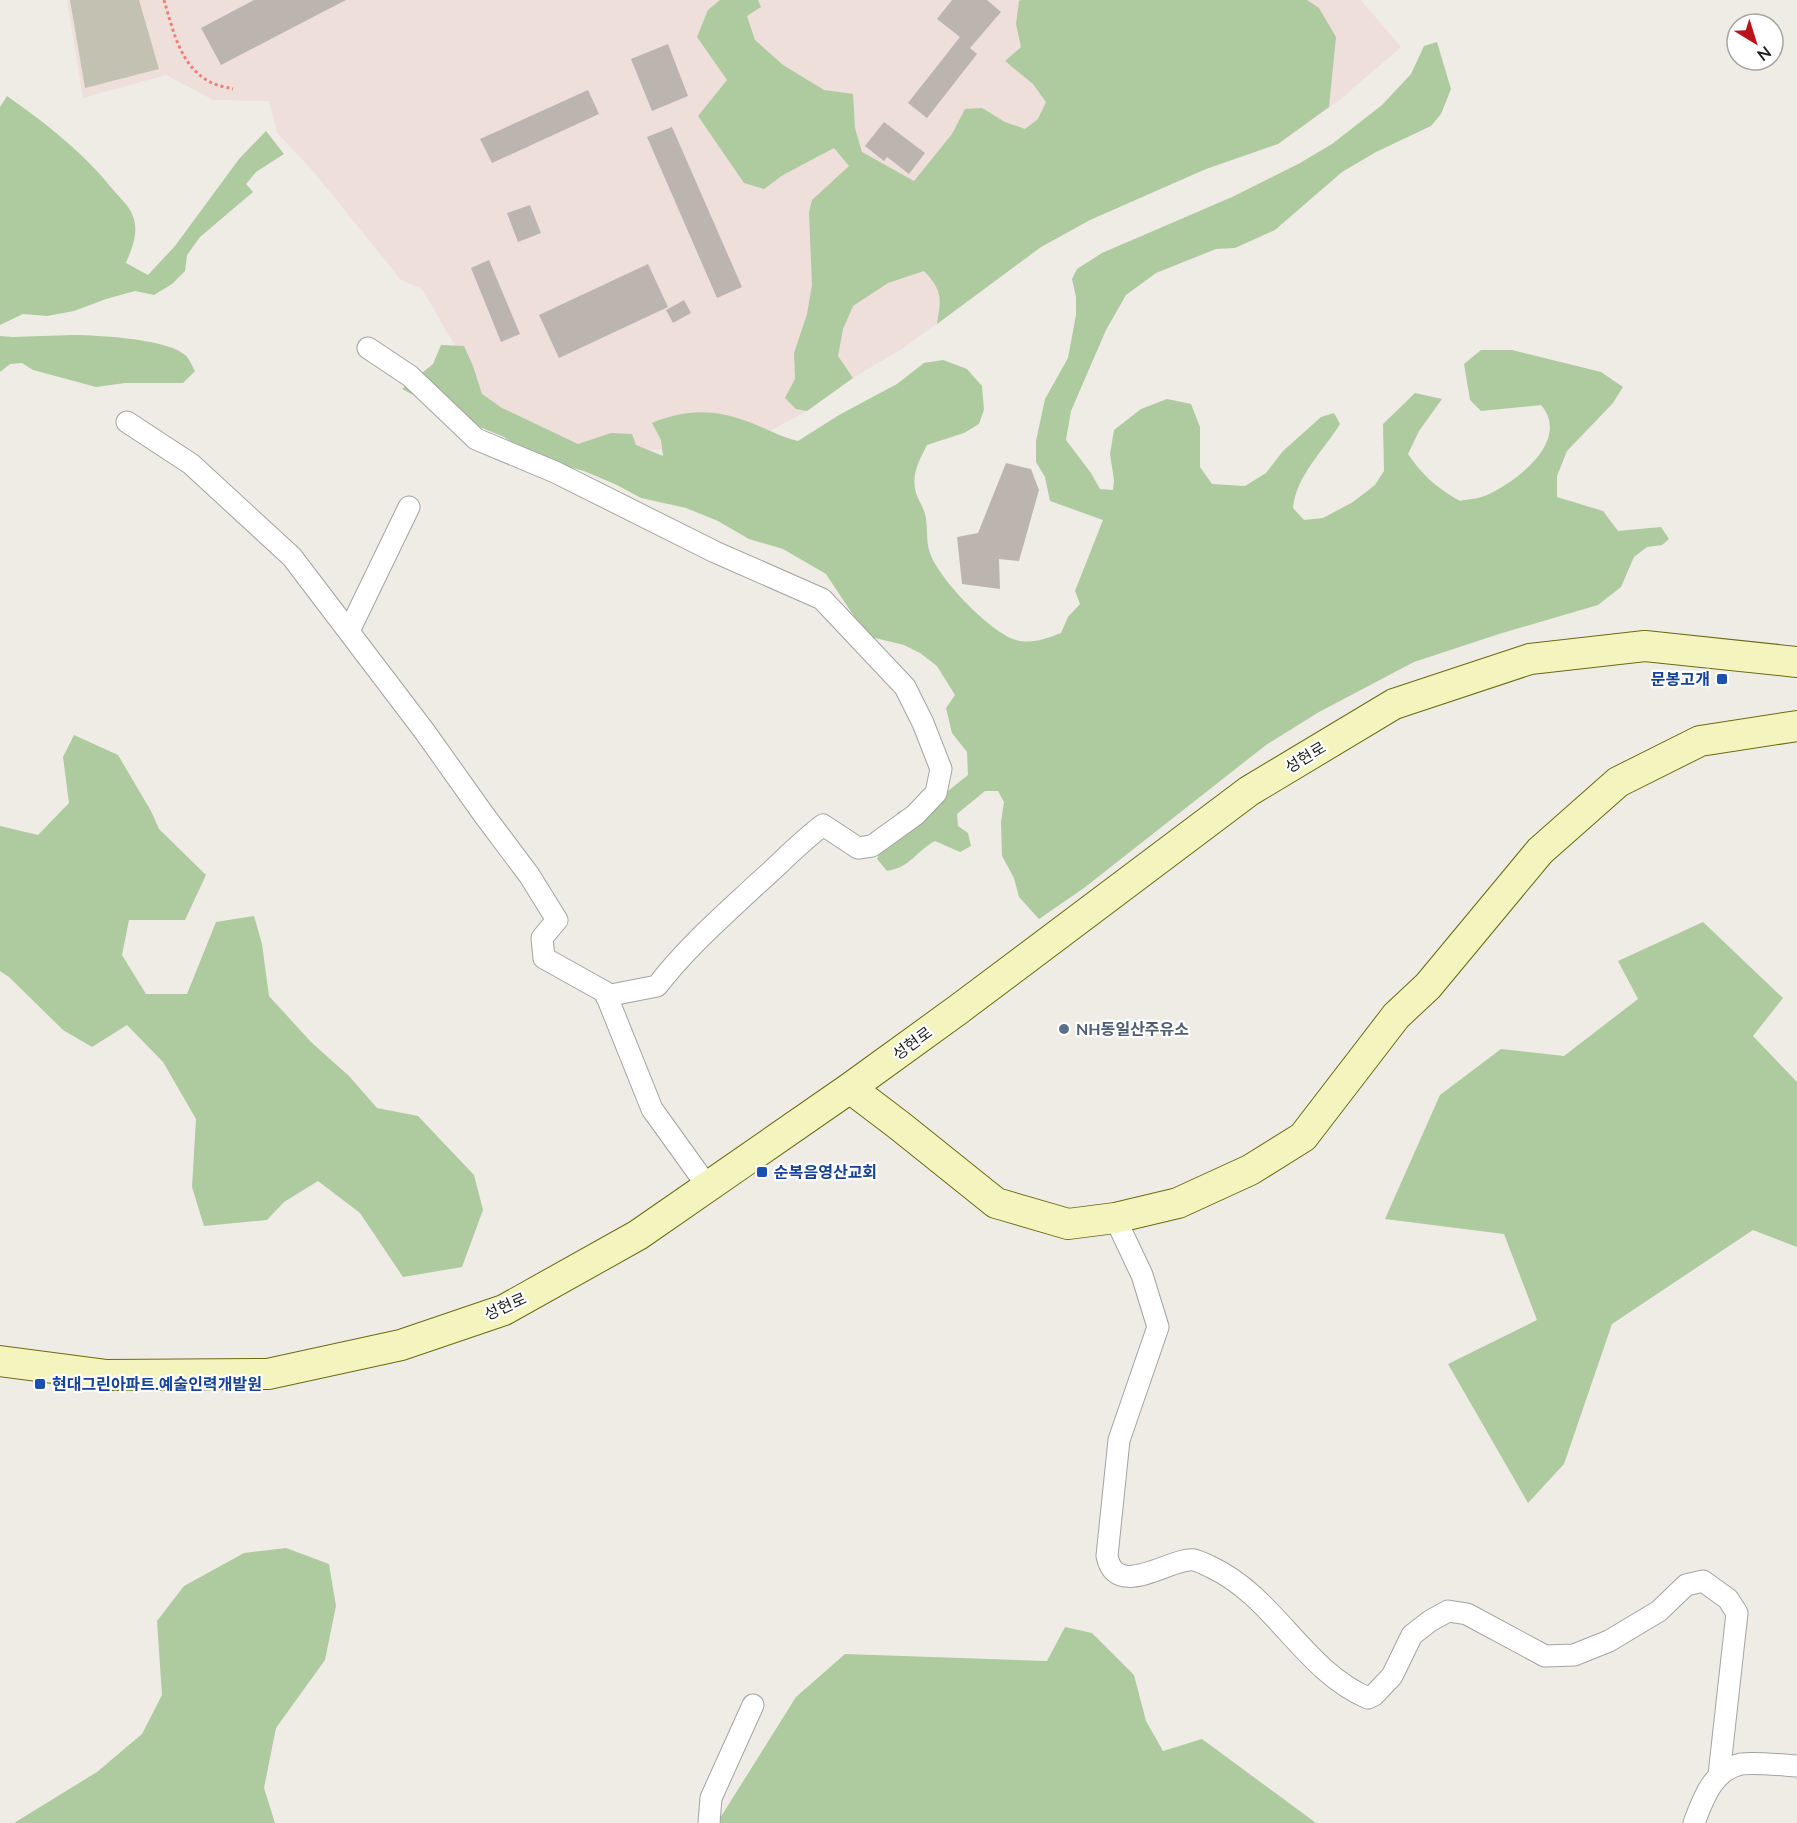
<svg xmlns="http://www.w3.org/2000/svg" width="1797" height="1823" viewBox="0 0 1797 1823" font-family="Lato,'Noto Sans KR',sans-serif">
	<rect width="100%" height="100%" fill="#efece6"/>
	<!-- military -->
	<path fill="#efdfdb" d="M67,0h1294l40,47 -60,52 -63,45 -72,25 -72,30 -44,21 -49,27 -139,102 -49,29 -46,33 -59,32 -177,13 -110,-62 -3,-43 -36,-62 -21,-9 -88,-109 -36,-38 -8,-32 -56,-1 -47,-25 -83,23z"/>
	<!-- construction -->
	<path fill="#c3c2b2" d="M70,0h69l20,69 -74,19z"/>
	<!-- forest -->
	<path fill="#aeca9f" d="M720,0h38l3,7 -14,9 8,24 28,25 41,25 29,4 2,34 7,24 52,29 38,-47 13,-25 17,-1 23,14 20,7 13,-10 8,-17 -13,-18 -28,-23 16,-14 -5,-23 3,-23 2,-1h286l12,8 17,29 -7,70 -51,37 -72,25 -116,51 -49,27 -104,77c4,-26 6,-33 -13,-53l-36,12 -35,23 -10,23 -5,27 15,22 -46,33 -11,-2 -11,-11 10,-19 -1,-26 13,-39 5,-29 -3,-73 3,-12 37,-34 -15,-18 -51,27 -19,14 -20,-6 -46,-67 29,-36 -30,-43 11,-27z
		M1437,42l14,47 -10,25 -10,12 -55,26 -34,20 -67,58 -40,18 -19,1 -60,24 -30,22 -20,35 -35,81 -5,29 25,33 9,16 13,1 1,-10 -4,-26 4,-24 27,-21 26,-10 24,5 9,23v40l12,17 33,2 21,-13 17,-22 38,-34 13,-4 6,11c-16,26 -44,52 -47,84l11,12 19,-2 30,-16 22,-17 9,-14 -1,-47 32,-31 27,6 -23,32 -11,23c16,23 28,33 52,47 8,-2 19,-2 27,-6 31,-14 84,-55 54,-90l-60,6 -11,-11 -6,-36 17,-14h31l89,22 22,15 -10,16 -46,48 -10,25v21l46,14 15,20 43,-4 8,12 -7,6 -15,2 -13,10 -13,30 -23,18 -99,29 -85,28 -95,50 -53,33 -182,143 -45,31 -20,-22 -5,-19 -12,-22 -1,-34 3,-20 -6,-11h-13l-28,23 1,12 10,7 3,13 -11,6 -25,-11c-20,11 -24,26 -48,30l-10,-12 21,-47 45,-17 25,-20 -1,-23 -15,-19 -6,-25 9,-13 -18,-29 -17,-13 -16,-8 -37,-9 -41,-62 -43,-25 -34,-10 -31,-18 -32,-13 -45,-10 -24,-13 -33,-14 -36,-10 -25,-12 -19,-12 -53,-22 -49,-26 31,-25 8,-19 23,1 9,20 9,28 20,14 76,36 33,-11 21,1 4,11 27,11 -2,-16 -9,-17c34,-14 62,-14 97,-1 17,6 31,15 49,19l41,-26 58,-31 27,-21 19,-3 24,9 15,17 2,24 -5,14 -15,9 -37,12c-8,16 -16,29 -11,48 2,7 7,13 9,21 3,11 1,25 4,36 7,26 58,79 84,89 16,6 33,0 48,-6l7,-16 12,-13 -5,-13 28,-71 -53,-19 -5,-24 -9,-15v-21l9,-42 23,-41 8,-43v-18l-4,-18 5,-10 25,-16 130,-56 68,-34 32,-19 50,-39 29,-31 13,-28z
		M7,96c41,29 76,56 108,96 5,6 14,14 17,22 8,17 0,34 -6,49l22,12 27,-29 64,-87 27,-28 18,23 -28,18 -10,12 7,8 -53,45 -13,18 -2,16 -13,13 -18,11 -19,-4 -29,8 -32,12 -27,5 -24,-2 -23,11v-218z
		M73,335c24,0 95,4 112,20 4,3 7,11 10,16l-12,12h-58l-29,4 -63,-17 -11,-7 -12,1 -10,8v-36l13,1z
		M74,735l44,20 33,56 8,18 47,46 -21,45h-56l-7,35 24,39h41l29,-72 38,-6 8,28 7,52 42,46 38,34 28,32 41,8 56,59 9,35 -21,57 -59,10 -43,-64 -42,-32 -34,21 -17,18 -63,6 -12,-39 4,-68 -33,-57 -36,-37 -35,22 -29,-17 -54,-53 -9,-6v-145l38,9 31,-32 -6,-46z
		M1703,922l80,76 -30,38 44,46v165l-44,-17 -141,94 -48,140 -36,39 -80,-139 89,-44 -33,-86 -119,-15 55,-124 61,-46 63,7 74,-57 -20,-38z
		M286,1548l43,16 7,42 -11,54 -49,68 -12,60 11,35h-261l83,-51 45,-38 20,-39 -5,-74 27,-35 60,-33z
		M1065,1627l27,6 42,42 12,46 17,30 39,-12 114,84h-599l79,-126 49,-43 202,7z"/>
	<!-- building -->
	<path fill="#bcb5af" d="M254,0h92l-125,65 -20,-37z
		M952,0h35l14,12 -31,36 7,6 -50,64 -19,-15 52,-66 -23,-18z
		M668,44l20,52 -36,15 -21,-52z
		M588,90l11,24 -107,49 -12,-24z
		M884,122l41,31 -16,21 -22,-17 -3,4 -19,-15z
		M672,127l70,160 -25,11 -70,-161z
		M530,205l11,28 -23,9 -11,-29z
		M489,260l31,74 -19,8 -30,-74z
		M648,264l20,43 -109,51 -20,-43z
		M684,300l7,13 -18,10 -7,-13z
		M1006,463l25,6 8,21 -20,71 -20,-2 1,30 -38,-5 -5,-47 21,-4z"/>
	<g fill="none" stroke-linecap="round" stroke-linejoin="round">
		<!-- minor casing -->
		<g stroke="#a3a3a3" stroke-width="23">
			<path id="minor" d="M368,348l42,28 66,63 79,33 160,80 107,47 83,88 18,36 18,46 -5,24 -21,22 -43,31 -14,2 -35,-23c-24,18 -44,40 -66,59 -35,33 -71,64 -100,102l-51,10
				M127,422l64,42 101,93 133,175 59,83 45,60 28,45 -15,18 2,20 61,34 47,117 56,78
				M349,631l60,-124
				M1115,1218l27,57 16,52 -39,113 -12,116c9,45 64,1 87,4 5,1 13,5 17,7 64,30 92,103 157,131l6,-3 18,-19 20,-41 18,-14 18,-10 19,3 78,42 29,-1 35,-14 50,-30 27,-26 17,-4 25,18 9,14 -18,162
				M709,1823l2,-25 42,-93
				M1694,1823c9,-24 19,-53 47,-59 13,-2 41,1 56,2"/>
		</g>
		<!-- secondary casing -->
		<g stroke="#676d0f" stroke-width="32">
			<path id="secondary" d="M850,1088l50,38 96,77 72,21 47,-6 63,-15 72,-33 53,-33 93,-121 32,-30 112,-135 78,-69 82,-41 97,-15
				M0,1361l107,14 161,-1 133,-29 103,-35 134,-75 212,-147 109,-79 290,-218 145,-87 136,-45 115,-13 152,16"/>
		</g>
		<!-- path -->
		<path stroke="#ed7f79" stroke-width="3" stroke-dasharray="3 3" stroke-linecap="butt" d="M164,0c9,30 16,66 46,82 7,4 16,5 23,7"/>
		<!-- minor -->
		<use href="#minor" stroke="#fff" stroke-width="21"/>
		<!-- secondary -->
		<use href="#secondary" stroke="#f4f4bf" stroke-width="30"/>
	</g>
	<!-- markers -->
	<g fill="#1a4fb4" stroke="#fff" stroke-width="2">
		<rect x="1716" y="673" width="12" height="12" rx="3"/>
		<rect x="756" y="1166" width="12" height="12" rx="3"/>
		<rect x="34" y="1378" width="12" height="12" rx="3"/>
	</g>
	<circle fill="#5c6f8a" stroke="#fff" stroke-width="2" cx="1064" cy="1029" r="6"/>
	<g text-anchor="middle" stroke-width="4.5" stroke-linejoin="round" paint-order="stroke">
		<!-- transit labels -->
		<g font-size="16" font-weight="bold" fill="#164399" stroke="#fff" text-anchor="start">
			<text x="1710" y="685" text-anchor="end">문봉고개</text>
			<text x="774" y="1178">순복음영산교회</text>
			<text x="52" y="1390">현대그린아파트.예술인력개발원</text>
		</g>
		<!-- street labels -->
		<g font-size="16" fill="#1f1f1f" stroke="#fff">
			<text transform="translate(1305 757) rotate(-31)" y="6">성현로</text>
			<text transform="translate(912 1043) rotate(-36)" y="6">성현로</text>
			<text transform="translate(505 1306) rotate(-24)" y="6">성현로</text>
		</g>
		<!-- service labels -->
		<g font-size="16" font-weight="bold" fill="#4e5e75" stroke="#fff" text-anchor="start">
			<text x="1076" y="1035">NH동일산주유소</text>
		</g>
	</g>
	<!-- north arrow -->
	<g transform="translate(1755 42) rotate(142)"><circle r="28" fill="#ffffff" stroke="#a5a5a5" stroke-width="1.5"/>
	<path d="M0-4.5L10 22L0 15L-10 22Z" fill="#bb131c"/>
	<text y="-9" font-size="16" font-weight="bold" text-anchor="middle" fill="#1f1f1f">N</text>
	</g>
</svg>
